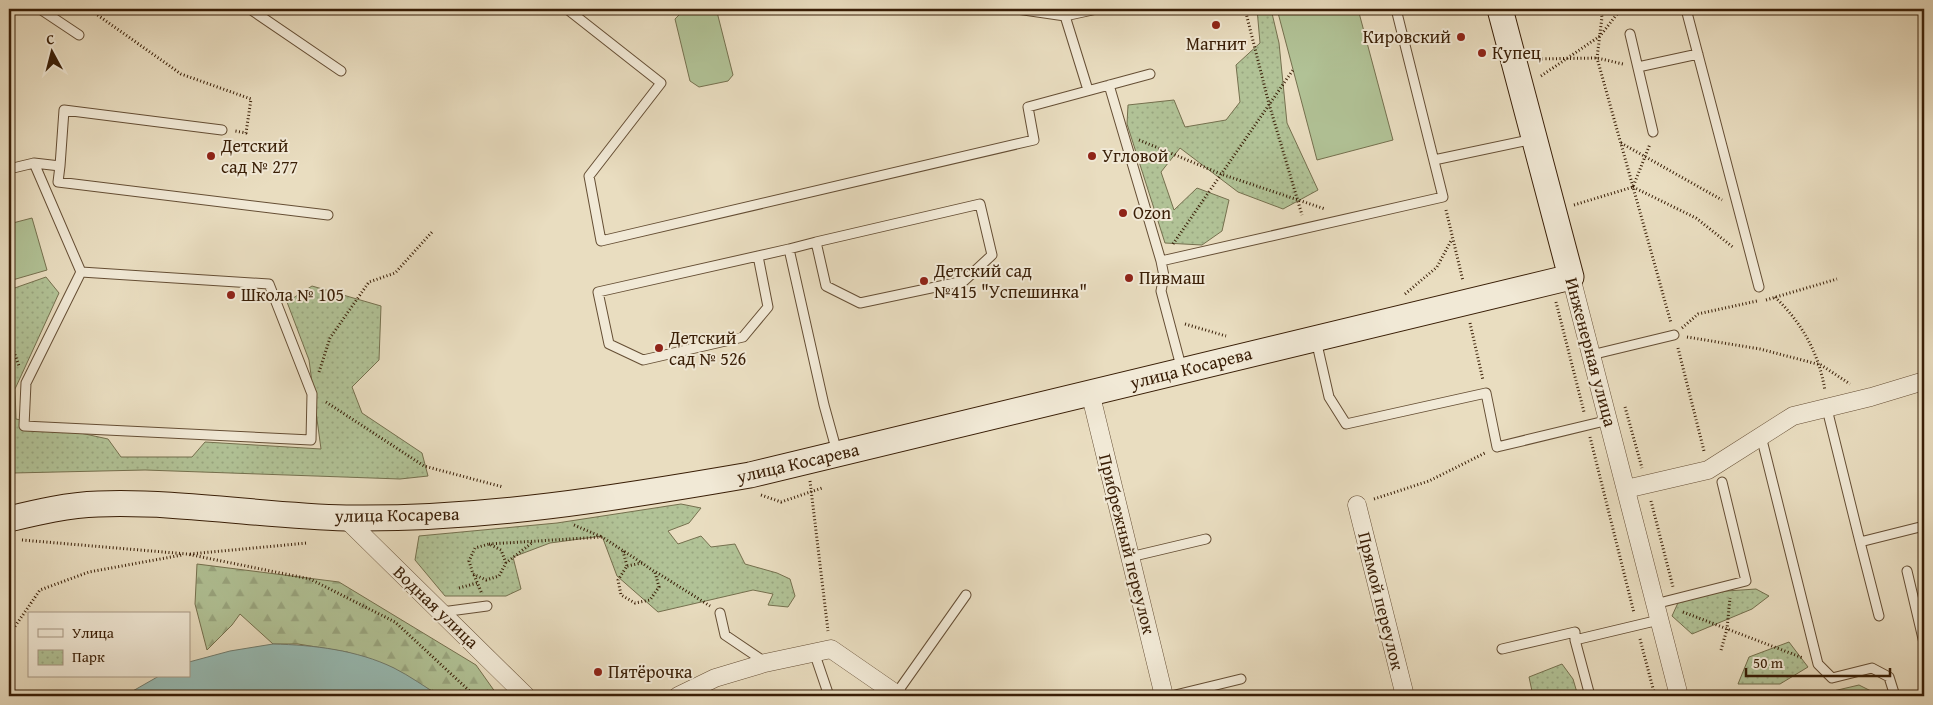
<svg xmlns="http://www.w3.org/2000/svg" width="1933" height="705" viewBox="0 0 1933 705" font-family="'Gentium Book Plus',serif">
	<defs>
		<pattern id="forest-firs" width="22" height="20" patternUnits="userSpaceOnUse" patternTransform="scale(1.25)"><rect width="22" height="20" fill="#b1c296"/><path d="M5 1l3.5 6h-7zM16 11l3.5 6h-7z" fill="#99a680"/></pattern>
		<pattern id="park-dots" width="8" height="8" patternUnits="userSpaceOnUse" patternTransform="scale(1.25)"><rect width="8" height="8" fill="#b1c296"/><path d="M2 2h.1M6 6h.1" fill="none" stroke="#99a680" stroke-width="1.8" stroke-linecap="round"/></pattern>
	</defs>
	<rect width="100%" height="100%" fill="#e9ddc0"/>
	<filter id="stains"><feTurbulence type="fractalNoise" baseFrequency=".004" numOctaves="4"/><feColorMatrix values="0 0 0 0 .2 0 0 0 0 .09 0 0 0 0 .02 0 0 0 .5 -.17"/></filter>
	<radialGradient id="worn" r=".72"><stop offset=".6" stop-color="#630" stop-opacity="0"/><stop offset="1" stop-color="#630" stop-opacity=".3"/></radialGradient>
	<!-- green -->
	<path fill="#b1c296" stroke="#75704e" d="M698,9h14l5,3 16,63 -5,6 -29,6 -9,-6 -15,-62 7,-7z
		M1277,9h81l35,131 -76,20z
		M32,218l15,52 -38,11v-57z
		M1859,685l12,6 1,5h-60z"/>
	<!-- forest -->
	<path fill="url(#forest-firs)" stroke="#75704e" d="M197,564l142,18 137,83 22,31h-58l-47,-28 -46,-16 -49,-8h-25l-33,-30 -8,11 -25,25 -12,-46z"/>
	<!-- park -->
	<path fill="url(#park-dots)" stroke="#75704e" d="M1257,9h14l8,34 8,80 31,67 -35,19 -45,-17 -58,-44 -19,24 13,38 23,-22 32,12 -7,31 -20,14 -37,-2 -38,-119 1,-19 46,-5 11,27 41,-7 14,-18 -4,-37 24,-22z
		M46,277l13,16 -44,96 1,30 92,20 13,18h71l13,-15 116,7 -12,-89 -22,-58 25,-16 69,20 -2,54 -27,27 10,26 60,40 6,23 -28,3 -255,-9 -132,3 -4,-15v-168z
		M681,504l20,4 -12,15 -21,8 10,13 23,-8 10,11 24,-3 10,20 32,9 13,6 5,17 -7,11 -20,-2 5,-11 -20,-4 -95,22 -41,-36 -15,-40 -52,7 -37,14 8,32 -15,7h-61l-30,-36 4,-24 138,-13z
		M1756,589l13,7 -17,13 -60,25 -20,-18 10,-22z
		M1789,642l19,25 -28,17h-42l11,-27z
		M1562,664l11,15 5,17h-45l-4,-19z"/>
	<!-- water -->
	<path fill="#97bbb4" stroke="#717c6e" d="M273,644c41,1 84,6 121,24 16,8 31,19 46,28h-316l35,-20h30v-14l41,-11z"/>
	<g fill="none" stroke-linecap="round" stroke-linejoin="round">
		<!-- lane casing -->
		<g stroke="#654e34" stroke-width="11">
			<path id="lane" d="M40,9l39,26
				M250,9l91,62
				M567,9l94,74 -72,93 12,65 433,-101 -6,-33 122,-33
				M1017,9l48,7 -2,-7
				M1686,9l73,278
				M1630,34l23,98
				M1638,67l60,-13
				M1109,85l52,176 3,15 -3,15 21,79
				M1088,90l-23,-74 32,-7
				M1434,160l100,-21
				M34,163l26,3 4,-56 158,20
				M60,166l-2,16 270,33
				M9,169l25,-6 47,109 188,12 43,110 -1,46 -287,-14 2,-43 55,-111
				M789,249l27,-7 164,-38 12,51 -28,26 -104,22 -34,-17 -10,-44
				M758,256l10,51 -25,30 -100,23 -34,-16 -11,-52 191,-43 35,156 13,47
				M1161,261l282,-64 -47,-188
				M1316,340l13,57 17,27 140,-31 11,54 112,-27
				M1591,355l83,-20
				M1827,409l33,133 64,-16
				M1761,436l57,228 14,14 40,-10 17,9 6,19
				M1860,542l19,74
				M1130,557l76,-18
				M1907,571l17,72
				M1655,604l91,-23 -24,-99
				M442,612l45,-6
				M720,613l5,22 40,27
				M1575,640l15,56
				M1502,649l73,-17v8l84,-20
				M814,652l15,44
				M896,694l70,-99
				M1171,696l70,-17"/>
		</g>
		<!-- street casing -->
		<g stroke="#654e34" stroke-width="19">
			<path id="street" d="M1571,277l108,419
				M1090,392l74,304
				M1626,489l82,-19 85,-54 78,-19 53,-16
				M1357,505l48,191
				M345,518l181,178
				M678,696l37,-18 50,-15 66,-14 68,47"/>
		</g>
		<!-- secondary casing -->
		<g stroke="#391e06" stroke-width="27">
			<path id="secondary" d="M9,519c29,-7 59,-14 89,-15 83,-3 166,12 248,14 137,2 271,-20 404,-43l821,-198 -71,-268"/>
		</g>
		<!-- path -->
		<path stroke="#391e06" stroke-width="3" stroke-dasharray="1 2.5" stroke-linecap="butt" d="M89,9l92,65 70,25 -5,34 -11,-2
			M1245,9l24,95 33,111
			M1600,9l2,8 -5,41 74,265
			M1535,59l62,-1 26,6
			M1541,76l59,-40 21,-27
			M1139,140l82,34 104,35
			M1621,143l101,57
			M1633,187l63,31 38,30
			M1574,205l59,-18 17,-43
			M1446,210l17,71
			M1173,244l120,-174
			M1405,294l32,-27 15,-28
			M1775,297c27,26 44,56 50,94
			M1766,300l71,-21
			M1556,302l28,110
			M1470,323l13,57
			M1185,324l41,12
			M1682,328l16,-14 59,-13
			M1687,337l73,12 61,16 29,19
			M9,338l10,28
			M1678,348l26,103
			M319,372l11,-34 39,-56 26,-9 37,-41
			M326,402l98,64 79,21
			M1625,407l17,61
			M1590,437l44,176
			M810,481l18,150
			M761,495l20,7 41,-14
			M1374,499l55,-18 56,-28
			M1651,501l22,86
			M574,525l28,12
			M22,540l165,14 123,25 85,43 80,74
			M489,544l113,-7 40,26
			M623,551l4,15 -9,14 3,15 14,8 15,-3 9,-13 -4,-15 -13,-9 -15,3
			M190,554l117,-11
			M506,563l-5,-13 -12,-6 -14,4 -6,13 4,13 13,6 13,-4 7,-13 27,-21
			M656,572l54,34
			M474,575l8,19
			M459,588l18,-5
			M1683,612l120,46
			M9,635l31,-45 49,-18 93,-17
			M1640,639l15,57
			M1721,650l6,-21 3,-31"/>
		<!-- lane -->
		<use href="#lane" stroke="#f1e9d6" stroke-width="9"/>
		<!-- street -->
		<use href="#street" stroke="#f1e9d6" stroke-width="18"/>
		<!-- secondary -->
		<use href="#secondary" stroke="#f1e9d6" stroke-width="25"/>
	</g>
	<!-- markers -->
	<g fill="#8f2418" stroke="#f1e9d6" stroke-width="2">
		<circle cx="1216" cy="25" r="5"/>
		<circle cx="1461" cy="37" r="5"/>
		<circle cx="1482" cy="53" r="5"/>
		<circle cx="211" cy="156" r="5"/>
		<circle cx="1092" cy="156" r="5"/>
		<circle cx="1123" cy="213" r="5"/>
		<circle cx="1129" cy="278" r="5"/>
		<circle cx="924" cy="281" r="5"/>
		<circle cx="231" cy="295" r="5"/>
		<circle cx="659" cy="348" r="5"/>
		<circle cx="598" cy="672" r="5"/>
	</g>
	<g text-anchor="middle" stroke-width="4" stroke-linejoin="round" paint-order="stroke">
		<!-- poi labels -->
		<g font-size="18" fill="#391e06" stroke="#f1e9d6" text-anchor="start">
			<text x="1451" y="43" text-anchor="end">Кировский</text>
			<text x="1216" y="50" text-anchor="middle">Магнит</text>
			<text x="1492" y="59">Купец</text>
			<text x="221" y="152">Детcкий<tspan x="221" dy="21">сад № 277</tspan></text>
			<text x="1102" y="162">Угловой</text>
			<text x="1133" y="219">Ozon</text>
			<text x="934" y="277">Детский сад<tspan x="934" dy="21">№415 "Успешинка"</tspan></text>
			<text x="1139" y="284">Пивмаш</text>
			<text x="241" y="301">Школа № 105</text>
			<text x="669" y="344">Детcкий<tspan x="669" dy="21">сад № 526</tspan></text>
			<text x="608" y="678">Пятёрочка</text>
		</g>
		<!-- street labels -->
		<g font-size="18" fill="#391e06" stroke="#f1e9d6">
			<text transform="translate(1591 352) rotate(75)" y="6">Инженерная улица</text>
			<text transform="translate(1191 368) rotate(-14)" y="6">улица Косарева</text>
			<text transform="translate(798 463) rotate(-13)" y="6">улица Косарева</text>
			<text transform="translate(397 515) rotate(-1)" y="6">улица Косарева</text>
			<text transform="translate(1127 544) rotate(76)" y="6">Прибрежный переулок</text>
			<text transform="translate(1381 601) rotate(76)" y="6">Прямой переулок</text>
			<text transform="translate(436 607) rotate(44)" y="6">Водная улица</text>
		</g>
	</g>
	<!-- margin -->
	<rect width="1933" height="705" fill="none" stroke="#e9ddc0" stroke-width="30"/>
	<rect x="10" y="10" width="1913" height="685" fill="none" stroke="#391e06" stroke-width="2.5"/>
	<rect x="15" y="15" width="1903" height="675" fill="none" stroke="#391e06"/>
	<!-- legend -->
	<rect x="28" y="612" width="162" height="65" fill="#f1e9d6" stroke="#a79883"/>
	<rect x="38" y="629" width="25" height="8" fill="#f1e9d6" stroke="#a79883"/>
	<text x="72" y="638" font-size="15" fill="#391e06">Улица</text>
	<rect x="38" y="650" width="25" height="15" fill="url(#park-dots)" stroke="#a79883"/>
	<text x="72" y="662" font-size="15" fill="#391e06">Парк</text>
	<!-- north arrow -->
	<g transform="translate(52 52) rotate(353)" stroke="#f1e9d6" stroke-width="4" paint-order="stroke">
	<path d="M0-4L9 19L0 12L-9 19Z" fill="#391e06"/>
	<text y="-8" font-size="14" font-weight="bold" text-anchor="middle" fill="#391e06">С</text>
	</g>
	<!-- scale -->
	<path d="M1746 668v8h144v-8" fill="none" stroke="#391e06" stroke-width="2.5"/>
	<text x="1753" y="668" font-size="15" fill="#391e06" stroke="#f1e9d6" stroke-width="4" paint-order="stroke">50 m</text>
	<rect width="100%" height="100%" filter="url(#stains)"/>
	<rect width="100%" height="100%" fill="url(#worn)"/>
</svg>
